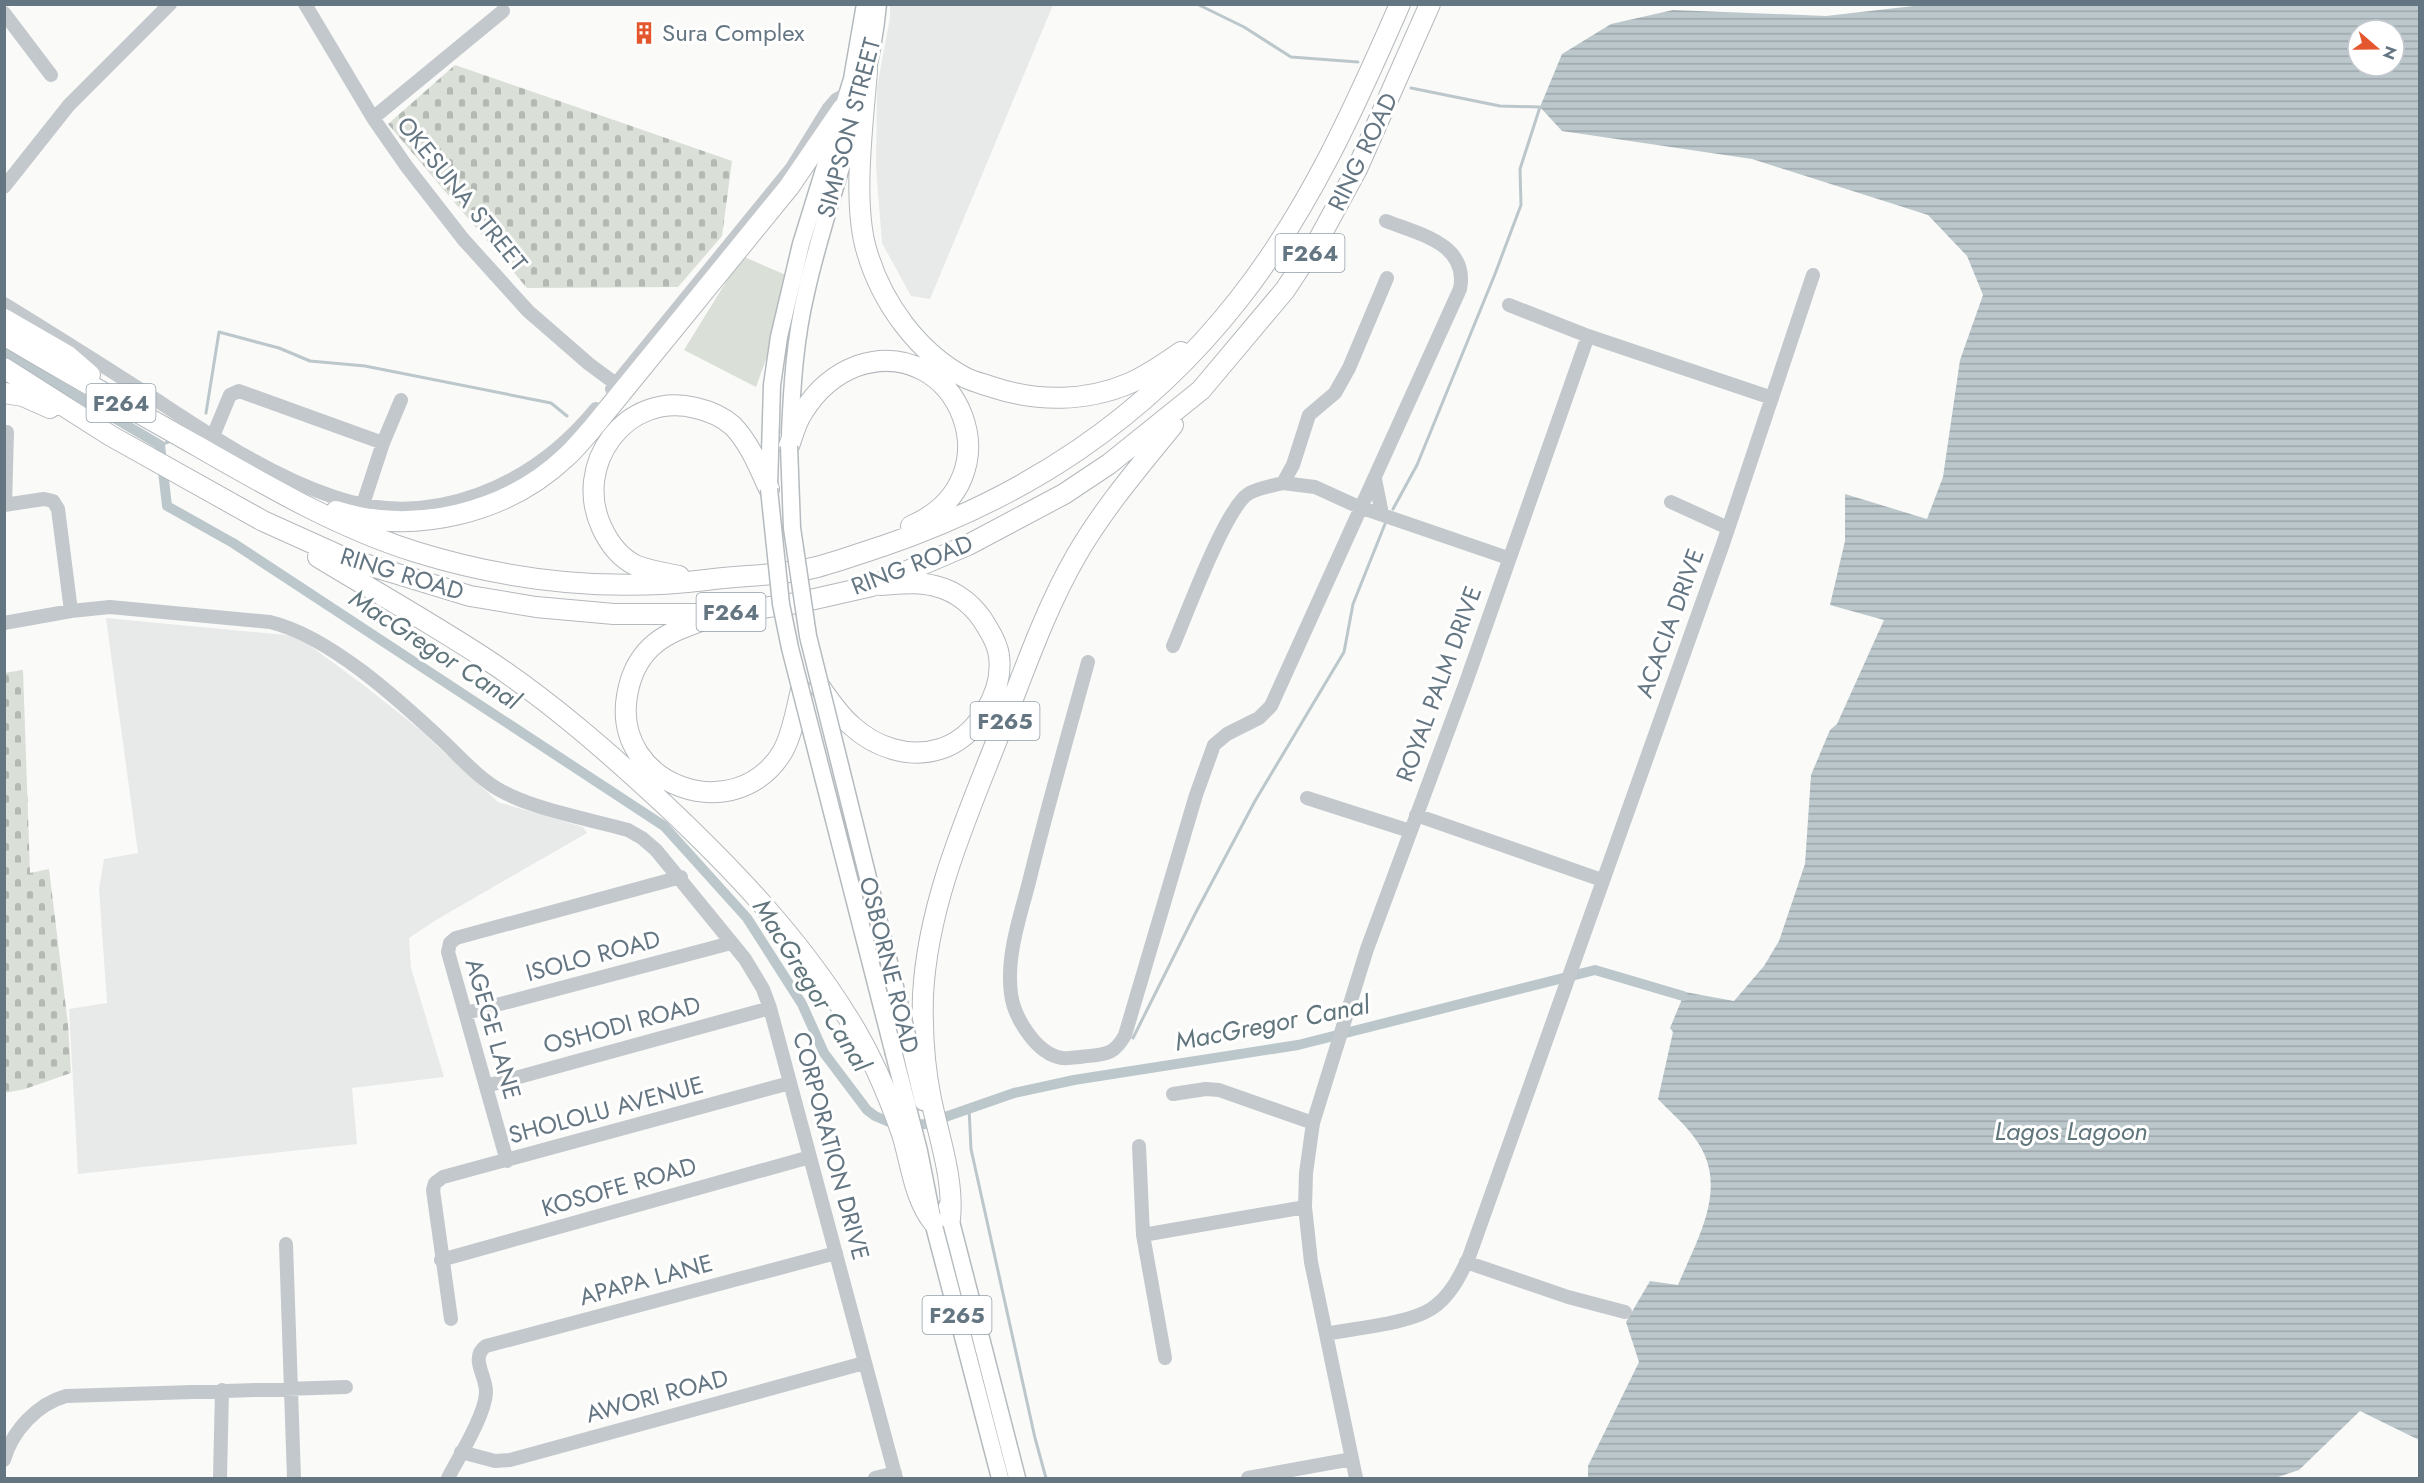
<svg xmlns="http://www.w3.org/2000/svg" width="2424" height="1483" viewBox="0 0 2424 1483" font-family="Jost,sans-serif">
	<defs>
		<pattern id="cemetery-stones" width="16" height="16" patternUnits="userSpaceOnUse" patternTransform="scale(1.5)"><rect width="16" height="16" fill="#dadfd7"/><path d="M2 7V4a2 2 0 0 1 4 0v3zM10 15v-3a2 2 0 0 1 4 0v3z" fill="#b4b9b4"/></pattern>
		<pattern id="water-rules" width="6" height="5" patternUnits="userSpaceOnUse" patternTransform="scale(1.5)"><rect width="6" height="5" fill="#bbc7cb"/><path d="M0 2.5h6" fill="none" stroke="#9ca6aa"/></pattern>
	</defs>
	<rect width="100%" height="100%" fill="#fafaf8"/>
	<!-- built -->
	<path fill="#e8e9e9" d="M890,5h163l-123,294 -19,-3 -29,-53 -6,-76 1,-80 13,-69z
		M106,618l191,18 69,51 53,42 79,73 85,25 4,6 -151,87 -27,18 2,30 33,109 -92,11 5,56 -279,30 -9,-165 38,-6 -8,-114 5,-30 34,-6z"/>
	<!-- green -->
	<path fill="#dadfd7" d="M742,256l53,23 -39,108 -72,-37z"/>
	<!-- cemetery -->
	<path fill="url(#cemetery-stones)" d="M455,65l277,96 -10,75 -44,51 -151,1 -139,-164z
		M23,670l7,203 19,-4 19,155 3,49 -46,16 -20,4 -1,-420z"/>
	<!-- water -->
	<path fill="url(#water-rules)" fill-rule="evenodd" d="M1931,4l488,1v1435l-59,-29 -61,59 -24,8h-687v-12l51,-104 -13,-40 24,-41 28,4c20,-48 53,-100 16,-148 -10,-14 -24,-25 -36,-38l15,-67 -3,-4 15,-36 49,9 30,-35 15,-25 26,-77 6,-89 19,-45 7,-6 47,-104 -54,-15 15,-64v-47l82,25 16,-42 17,-117 23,-65 -16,-39 -39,-41 -176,-56 -190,-28 -22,-24 22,-53 49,-30 62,-14 153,6zM2358,30h36v36h-36z"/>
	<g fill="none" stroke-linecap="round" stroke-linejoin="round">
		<!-- stream -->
		<path stroke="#bbc7cb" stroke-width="3" d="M1197,4l47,23 47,30 67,5
			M206,413l13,-81 60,16 31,13 55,5 186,37 16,13
			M160,445l11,-4
			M1393,509l24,-44 78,-191 26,-69 -1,-36 20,-62 -40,-1 -89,-18
			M1133,1038l62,-124 60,-113 89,-149 9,-48 32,-80
			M969,1108l2,41 64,289 11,40"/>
		<!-- canal -->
		<path stroke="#bbc7cb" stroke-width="10" d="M4,353l156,92 7,61 66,37 431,283 83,92 55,86 22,49 43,57 8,6 19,8 11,2 20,-2 89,-31 60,-13 224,-35 297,-75 88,26"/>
		<!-- major casing -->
		<g stroke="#b5babe" stroke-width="19">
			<path id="major" d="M790,433c2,-47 5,-94 16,-140 21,-97 63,-190 72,-289
				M769,487l3,-102 7,-48 22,-93 51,-165 13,-75
				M910,1047l13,55
				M894,1054l25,97 14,71 67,256
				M947,1206l70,272"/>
		</g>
		<!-- highway casing -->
		<g stroke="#b4b9bd" stroke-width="22">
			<path id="highway" d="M867,71c-4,52 -15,133 0,181 15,51 51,101 99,126 8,4 18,6 26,9 45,15 94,15 138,-4 18,-8 34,-19 51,-31
				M4,319l64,37 22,19
				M4,335c65,39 130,75 195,112 70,40 140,81 217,105 94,29 192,40 290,28 37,-5 75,-4 111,-13 22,-6 44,-14 66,-21 143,-49 262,-127 356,-247 70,-89 116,-192 161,-295
				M4,368l107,68 152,85 82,37 125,38 66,11 78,7h106l77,-11 75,-17 96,-41 96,-51 45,-30 92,-74 84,-100 35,-53 37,-68 73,-165
				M4,393l19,3 27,12
				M789,446c4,-11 7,-24 14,-34 13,-21 30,-37 54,-46 101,-34 162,114 54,160
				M336,511c78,25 171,2 230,-54 9,-8 17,-18 25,-27l198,-243 54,-79
				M318,557c56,34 113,66 168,102 64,42 122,93 178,145 68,64 133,132 183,212 23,36 41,78 55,118 9,29 12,64 31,88
				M679,576c-14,-3 -30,-5 -44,-11 -16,-8 -26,-22 -33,-37 -30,-63 24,-138 94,-120 13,3 27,9 37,18 17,18 26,41 36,63
				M711,617c-21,9 -44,14 -61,31 -13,13 -20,29 -23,48 -15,90 109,134 156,55 10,-19 13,-41 18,-61
				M820,687c10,14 19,28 32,39 23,21 57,33 88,23 36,-11 64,-56 59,-93 -1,-10 -7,-21 -12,-29 -11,-20 -30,-36 -52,-41 -17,-5 -37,-2 -55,-1
				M950,1219c4,-40 -11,-81 -19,-120 -7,-34 -9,-70 -8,-104 5,-96 47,-185 81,-273 22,-56 42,-114 72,-166 27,-47 63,-89 97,-131"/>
		</g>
		<!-- minor -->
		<path stroke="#c3c8cc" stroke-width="14" d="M305,4l68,114 34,49 56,72 65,72 61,53 27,20
			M4,13l47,62
			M373,118l130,-107
			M4,187l65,-82 101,-101
			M4,304c52,32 103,64 154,97 55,36 113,75 176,96 98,34 199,-11 262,-88
			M1509,305l79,31 184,62
			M612,389l180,-221 37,-60 7,-8 11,-6
			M213,436l17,-41 9,-4 144,52
			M1375,479l7,35
			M1283,483l32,4 44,20 149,51
			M1671,502l57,26
			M363,504l20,-61 18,-43
			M4,505l40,-6 9,2 5,8 13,102
			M5,505l2,-73
			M4,623l67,-12 39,-4 160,15c59,14 128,77 172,118 15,14 28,29 44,41 34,27 100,37 142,49l14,8 14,12 89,109 18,30 7,19 126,470
			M1173,646c13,-30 52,-137 75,-152 9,-6 24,-8 35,-11l10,-18 16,-50 26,-22 14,-25 38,-90
			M1088,662c-20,73 -41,146 -59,220 -9,35 -23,74 -18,112 3,23 25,60 51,64 5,1 12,-1 18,-1 23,-3 33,0 45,-22l71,-240 18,-50 13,-11 32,-16 12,-12 189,-417c9,-45 -41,-55 -74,-68
			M1307,798l103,33
			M1416,815l186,65
			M466,1013l265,-70
			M486,1086l284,-78
			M1173,1094l33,-5 13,1 94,33
			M1139,1146l4,89 22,123
			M507,1161l-59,-209 2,-9 6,-5 225,-61
			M1143,1235l162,-28
			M286,1244l8,234
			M441,1260l369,-103
			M1466,1262l102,35 57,15
			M451,1319l-18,-129 2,-7 8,-6 347,-94
			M1326,1334c28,-6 82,-10 105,-25 19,-12 29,-33 38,-52l254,-713 90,-269
			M461,1452l34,9 15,-1 354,-97
			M4,1460c8,-29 33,-56 62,-64l280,-9
			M220,1478l2,-88
			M448,1478c11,-21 37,-63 38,-85 1,-17 -17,-35 0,-47l350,-93
			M875,1478l20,-5
			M1248,1478l104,-19
			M1356,1478l-45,-216 -6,-55 1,-34 7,-50 54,-174 98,-264 123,-349"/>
		<!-- major -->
		<use href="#major" stroke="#fff" stroke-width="16"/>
		<!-- highway -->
		<use href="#highway" stroke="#fff" stroke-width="20"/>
		<!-- major-bridge casing -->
		<g stroke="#b5babe" stroke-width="19" stroke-linecap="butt">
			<path id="major-bridge" d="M789,446l3,82 16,108 102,411
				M769,489l12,115 9,44 104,406"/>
		</g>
		<!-- major-bridge -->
		<use href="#major-bridge" stroke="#fff" stroke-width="16"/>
	</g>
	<!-- icons -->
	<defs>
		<g id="building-bare" transform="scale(1.8)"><path d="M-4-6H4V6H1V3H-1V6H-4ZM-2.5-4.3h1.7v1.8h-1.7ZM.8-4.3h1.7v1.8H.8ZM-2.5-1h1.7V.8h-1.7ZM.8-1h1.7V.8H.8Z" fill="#e4572e" stroke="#fff" stroke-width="2.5" paint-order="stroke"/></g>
	</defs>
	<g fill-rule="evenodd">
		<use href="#building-bare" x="644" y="33"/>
	</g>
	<g text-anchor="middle" stroke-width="6" stroke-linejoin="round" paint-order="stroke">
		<!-- shield labels -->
		<g fill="#fff" stroke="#939fa8" stroke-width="1.5">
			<rect x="1275.5" y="234" width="69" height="38" rx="4.5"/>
			<rect x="86.5" y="384" width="69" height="38" rx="4.5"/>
			<rect x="696.5" y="593" width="69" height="38" rx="4.5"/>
			<rect x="970.5" y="702" width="69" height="38" rx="4.5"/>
			<rect x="922.5" y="1296" width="69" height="38" rx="4.5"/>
		</g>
		<g font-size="22" font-weight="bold" fill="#657683">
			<text x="1310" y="261">F264</text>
			<text x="121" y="411">F264</text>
			<text x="731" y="620">F264</text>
			<text x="1005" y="729">F265</text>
			<text x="957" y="1323">F265</text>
		</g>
		<!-- poi labels -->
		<g font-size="24" fill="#657683" stroke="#fff" text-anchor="start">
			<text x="662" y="41">Sura Complex</text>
		</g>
		<!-- street labels -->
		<g font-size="24" fill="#657683" stroke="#fff">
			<text transform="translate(849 128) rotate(-75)" y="8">SIMPSON STREET</text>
			<text transform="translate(1363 152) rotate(-64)" y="8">RING ROAD</text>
			<text transform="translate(462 194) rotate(51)" y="8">OKESUNA STREET</text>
			<text transform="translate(912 565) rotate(-21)" y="8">RING ROAD</text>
			<text transform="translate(402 574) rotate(17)" y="8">RING ROAD</text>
			<text transform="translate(1670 623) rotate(-70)" y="8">ACACIA DRIVE</text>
			<text transform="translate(1439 684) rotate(-70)" y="8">ROYAL PALM DRIVE</text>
			<text transform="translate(593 956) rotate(-15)" y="8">ISOLO ROAD</text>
			<text transform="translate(889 965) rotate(76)" y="8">OSBORNE ROAD</text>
			<text transform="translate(622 1025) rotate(-15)" y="8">OSHODI ROAD</text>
			<text transform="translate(493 1029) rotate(74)" y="8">AGEGE LANE</text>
			<text transform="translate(606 1110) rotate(-15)" y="8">SHOLOLU AVENUE</text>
			<text transform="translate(831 1146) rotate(75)" y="8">CORPORATION DRIVE</text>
			<text transform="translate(619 1187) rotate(-16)" y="8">KOSOFE ROAD</text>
			<text transform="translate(646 1280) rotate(-15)" y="8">APAPA LANE</text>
			<text transform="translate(657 1396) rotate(-15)" y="8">AWORI ROAD</text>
		</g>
		<!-- water labels -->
		<g font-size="26" font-style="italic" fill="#60757c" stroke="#fff">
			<text transform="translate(435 649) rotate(33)" y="9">MacGregor Canal</text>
			<text transform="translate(812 985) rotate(58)" y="9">MacGregor Canal</text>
			<text transform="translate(1272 1023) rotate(-11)" y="9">MacGregor Canal</text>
			<text x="2071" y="1140">Lagos Lagoon</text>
		</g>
	</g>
	<!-- border -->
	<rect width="2424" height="1483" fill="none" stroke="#657683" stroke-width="12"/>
	<!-- north arrow -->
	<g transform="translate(2376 48) rotate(110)"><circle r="28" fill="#ffffff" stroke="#c1c8cd" stroke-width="1.5"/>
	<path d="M0-4.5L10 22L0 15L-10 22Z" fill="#e4572e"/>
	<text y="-9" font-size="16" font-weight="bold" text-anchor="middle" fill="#657683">N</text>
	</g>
</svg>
